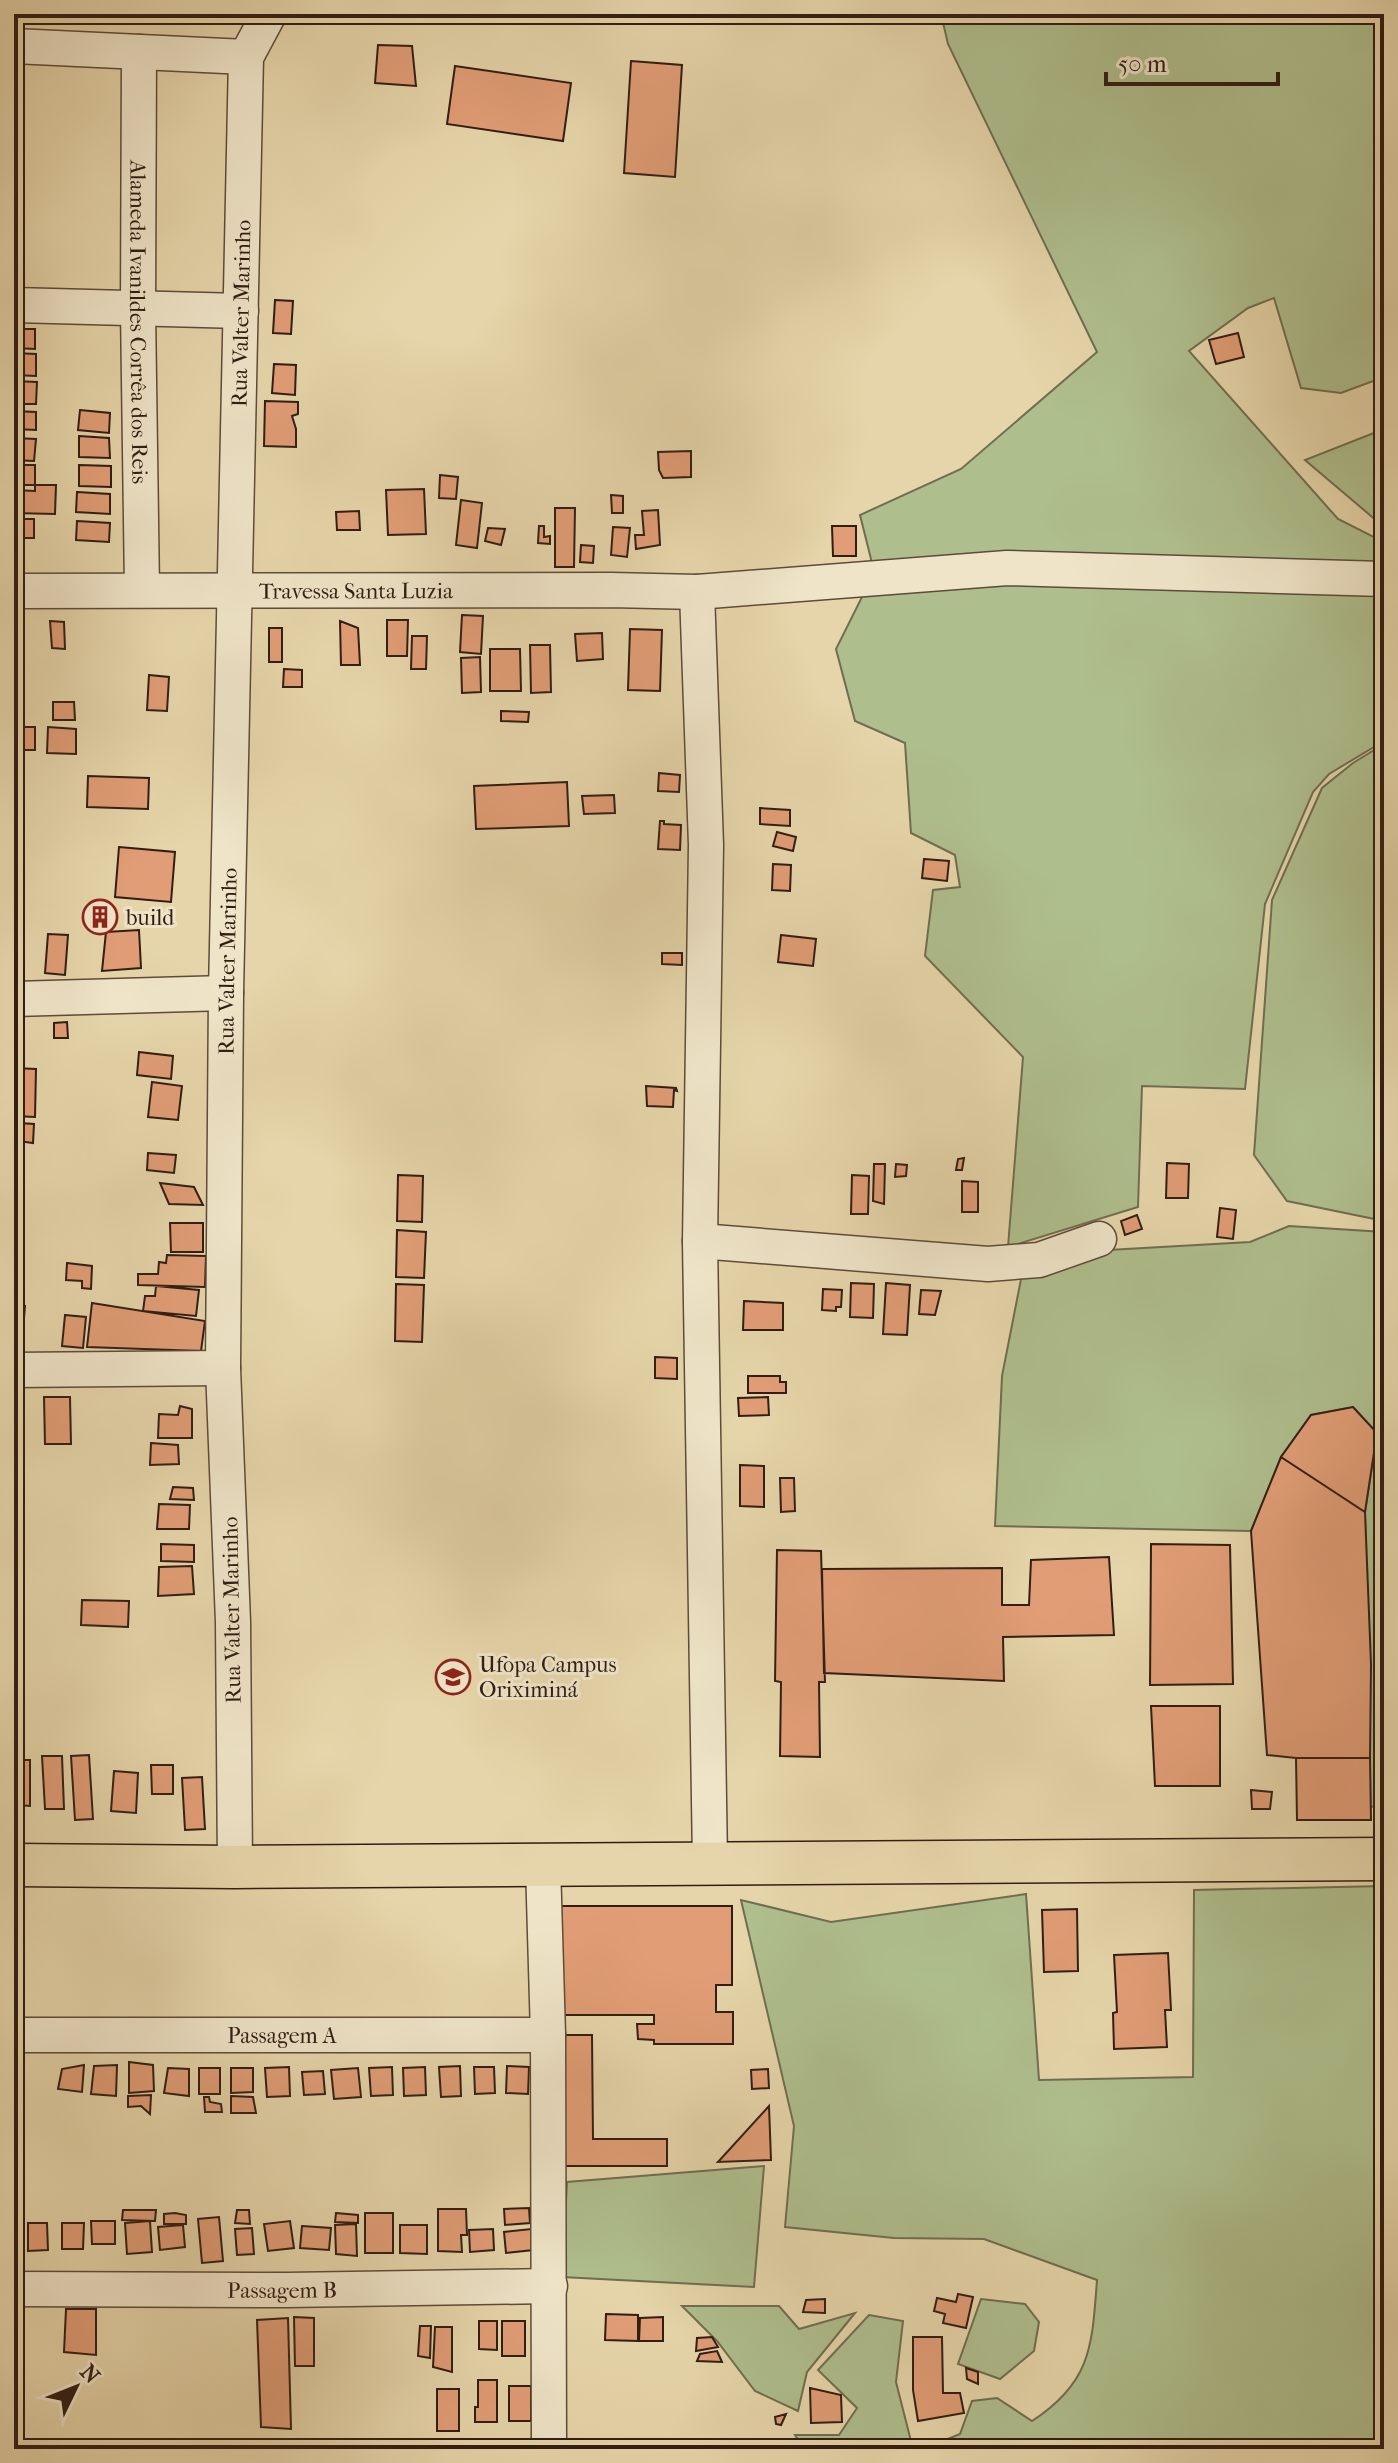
<svg xmlns="http://www.w3.org/2000/svg" width="1398" height="2463" viewBox="0 0 1398 2463" font-family="'IM FELL French Canon',serif">
	<rect width="100%" height="100%" fill="#e6d5aa"/>
	<filter id="stains"><feTurbulence type="fractalNoise" baseFrequency=".0025" numOctaves="4"/><feColorMatrix values="0 0 0 0 .2 0 0 0 0 .09 0 0 0 0 .02 0 0 0 .5 -.17"/></filter>
	<radialGradient id="worn" r=".72"><stop offset=".6" stop-color="#630" stop-opacity="0"/><stop offset="1" stop-color="#630" stop-opacity=".3"/></radialGradient>
	<!-- green -->
	<path fill="#afbe8d" stroke="#706e50" stroke-width="2" d="M941,14h443v363l-43,16 -40,-5 -27,-90 -26,10 -59,43 149,168 46,23v199l-55,33 -16,18 -48,112 -20,185 -103,-3 -4,121 -130,40 15,-190 -98,-101 8,-66 27,-3 -5,-32 -44,-22 -6,-90 -50,-22 -19,-72 27,-54 8,-36 -11,-44 101,-46 136,-117 -149,-308z
		M1384,429v98l-79,-67z
		M1384,744v477l-97,-20 -33,-46 18,-255 50,-112 31,-25z
		M1289,1226l95,6v573l-14,2 -5,-295 12,-79 -24,-26 -42,8 -30,42 -30,74 -256,-5 7,-150 21,-107 85,-19 142,-8z
		M1384,1886v563h-442l-2,-7 20,-8 12,-33 25,-3 35,23c60,-39 60,-76 65,-141l-113,-41 -90,-1 -109,-11 9,-101 -53,-226 90,22 195,-28 13,186 154,-3 1,-187z
		M764,2166l-10,121 -192,-10 5,-95z
		M981,2299l44,5 14,18 -5,29 -34,28 -42,-15z
		M682,2306h97l20,23 56,-16 -48,59 -9,39 -43,-20 -38,-50z
		M869,2315l34,6 -7,61 17,67h-109l-9,-14h44l18,-27 -39,-38z"/>
	<!-- building -->
	<path fill="#e19d76" stroke="#311d14" stroke-width="2" d="M1371,14h13v23l-3,2z
		M378,45l34,1 4,40 -41,-3z
		M631,61l51,4 -7,112 -51,-4z
		M455,66l116,17 -8,58 -116,-17z
		M275,300l18,1 -2,33 -18,-1z
		M14,329h21v20l-21,-1z
		M1238,333l6,24 -28,7 -7,-24z
		M14,353l22,1v22l-22,-1z
		M274,364l22,1 -1,30 -23,-2z
		M14,381l23,1 -1,22h-22z
		M265,401l33,1v12l-6,2 4,13v18l-32,-1z
		M80,410l30,3 -1,20 -31,-3z
		M14,411l22,1v18l-22,-1z
		M79,436l30,2 1,20 -31,-1z
		M14,438l22,1 -2,22 -20,-1z
		M691,451v26l-28,1 -4,-8 -1,-18z
		M14,465h21v20h-21z
		M79,465l32,1v21l-32,-1z
		M440,475l18,2 -2,22 -17,-1z
		M35,485h21l-1,29 -41,-1v-23l21,1z
		M424,489l2,45 -38,1 -2,-45z
		M77,492l33,2v20l-34,-2z
		M611,495l12,1v17h-11z
		M461,500l21,3 -5,45 -21,-3z
		M555,508h20l-1,59h-19z
		M658,510l2,35 -24,4 -1,-14h9l-2,-24z
		M359,511l1,19h-23l-1,-18z
		M14,519h20v19h-20z
		M77,521l33,2 -1,19 -33,-2z
		M539,526h5v11l6,-1v8l-12,-1z
		M832,526h24v30h-23z
		M613,527l17,1 -3,29 -16,-2z
		M488,528l17,1 -4,16 -16,-4z
		M581,545l13,1 -1,17 -13,-1z
		M462,615l21,1 -2,38 -21,-2z
		M387,620h21l-1,36h-20z
		M50,621l14,1 1,27 -13,-1z
		M340,621l18,7 2,37h-19z
		M269,628h13v34h-13z
		M630,629l32,1 -2,61 -32,-1z
		M602,633l1,26 -26,2 -2,-27z
		M412,636h15l-1,33h-15z
		M530,645h20l1,47 -20,1z
		M490,649h30l1,42h-31z
		M480,657l1,35 -19,1 -1,-35z
		M284,669l18,1v17h-19z
		M149,675l20,2 -2,34 -20,-1z
		M53,702h21l1,18h-22z
		M501,711l28,1 -1,10 -27,-1z
		M15,727h20v23h-20z
		M48,727l28,2v25l-29,-1z
		M659,773l21,2 -1,17 -21,-1z
		M88,776l61,2 -1,31 -61,-2z
		M567,782l2,44 -93,3 -2,-43z
		M614,795l1,18 -31,1 -2,-18z
		M760,808l30,2v16l-30,-2z
		M660,821h4v3l17,1 -1,25 -22,-1z
		M777,832l19,5 -3,14 -20,-5z
		M119,847l56,5 -4,50 -56,-5z
		M924,859l25,2 -2,20 -25,-3z
		M773,864l18,1 -1,26 -18,-1z
		M90,909l22,1 -1,15 -22,-2z
		M139,930l2,38 -39,3 4,-39z
		M48,934l20,1 -3,40 -20,-2z
		M781,935l35,4 -3,27 -35,-4z
		M662,953h20v12l-20,-1z
		M67,1022l1,16h-14v-15z
		M139,1052l34,4 -2,23 -34,-4z
		M14,1068l22,1 -1,48 -21,-1z
		M152,1082l30,4 -4,34 -30,-3z
		M646,1086l30,2 1,3 -3,-1 -1,17 -26,-1z
		M19,1123l15,1 -1,19 -15,-2z
		M148,1153l28,2 -2,18 -27,-3z
		M964,1158l-2,12h-6l2,-11z
		M1167,1163l22,1 -1,34h-22z
		M874,1164h11l-1,40 -11,-3z
		M896,1164l11,1 -1,11 -11,1z
		M398,1175l25,1 -1,46 -25,-1z
		M852,1175l17,1 -1,38h-17z
		M962,1181l16,1v30h-16z
		M160,1183l34,4 9,18 -34,-1z
		M1220,1208l16,2 -3,29 -16,-2z
		M1137,1215l5,14 -17,6 -4,-14z
		M170,1223h33v29h-32z
		M397,1230l29,2 -2,46 -28,-1z
		M167,1255l39,1 -1,31 -67,-2v-11h20l1,-12 7,1z
		M67,1263l25,3 -1,23 -9,-1v-7l-16,-1z
		M851,1283l23,1 -1,34 -23,-1z
		M886,1283l24,2 -3,50 -24,-1z
		M396,1284l28,1 -2,57 -27,-1z
		M156,1286l43,4 -3,26 -53,-5 2,-15h10z
		M823,1289l19,1 -1,17h-5v4l-14,-1z
		M921,1290l20,1 -6,24 -16,-1z
		M744,1301l39,2v27h-40z
		M92,1303l113,18 -4,30 -114,-4z
		M14,1305l11,1 -3,37h-8z
		M65,1315l21,2 -3,31 -21,-2z
		M655,1357l22,1v21l-22,-1z
		M748,1376h32v6h6v11h-38z
		M44,1397h26l1,47h-26z
		M768,1397l1,18 -30,1 -1,-18z
		M180,1406l12,3v29h-34l1,-24 19,1z
		M1353,1407l24,26 -12,79 -84,-55 30,-42z
		M151,1443l27,2 1,19 -29,1z
		M1281,1457l84,55 6,152 -1,94h-74l-29,-3 -16,-224z
		M740,1465l24,1v41l-24,-1z
		M780,1478h14l1,33 -14,1z
		M173,1487l20,1 1,12 -24,-1z
		M159,1504l31,1 -1,24h-32z
		M161,1544l33,1v17l-33,-1z
		M1151,1544l79,1 3,139 -83,1z
		M777,1550l44,1 4,131h-6l1,75 -40,-1 1,-74 -6,-1z
		M1109,1557l5,78 -111,2 1,44 -180,-8 -2,-104 180,-1v37h27l2,-45z
		M192,1566l2,28 -36,2 1,-29z
		M82,1600l47,1 -1,26 -47,-2z
		M1151,1706h69v80h-65z
		M89,1755l4,64 -18,1 -4,-64z
		M42,1756h20l2,53h-19z
		M1296,1758h74l1,62h-74z
		M19,1760h11v46l-12,-1z
		M151,1765h22v29h-21z
		M114,1771l24,2 -2,40 -25,-2z
		M202,1777l3,52 -20,1 -3,-52z
		M1251,1790l21,2 -2,17h-18z
		M561,1906h171v79h-16v27h17v32h-79v-4l-16,-1 -1,-15h17v-9h-93z
		M1077,1909l1,62 -34,1 -2,-62z
		M1168,1953l3,57h-6l2,37 -53,2 -1,-36 4,-1 -3,-57z
		M564,2035h28l1,104h74v27h-102z
		M129,2062l24,3 1,26 -25,2z
		M84,2065l-2,27 -24,-3 4,-20z
		M117,2065l-1,31 -25,-2 3,-28z
		M460,2066l1,30 -20,1 -2,-30z
		M507,2066l22,1 -1,27 -22,-1z
		M289,2067l1,29 -23,1 -2,-29z
		M392,2067l1,28 -22,1 -2,-28z
		M425,2067l1,28 -22,1 -1,-28z
		M474,2067h20l1,26 -20,1z
		M168,2068l21,1v27l-25,-3z
		M199,2068h21v26h-21z
		M231,2068h22v24l-22,1z
		M358,2068l3,29 -27,2 -3,-29z
		M14,2069h2l1,27h-3z
		M768,2069l1,19 -17,1 -1,-19z
		M323,2071l2,23 -21,1 -2,-23z
		M151,2095l-1,19 -9,-8 -13,1v-11z
		M231,2096l22,1 3,16h-25z
		M204,2097h5l1,5 11,2 1,8h-17z
		M769,2106l2,54 -53,2z
		M529,2208l1,15 -25,2 -1,-16z
		M438,2209h28l1,26h-6l1,17 -24,-1z
		M123,2210h33l-1,11 -33,-1z
		M237,2210h12l1,14 -15,-1z
		M175,2213l11,2v9h-22v-10z
		M336,2213l22,2v8l-23,-1z
		M365,2213h28v40h-28z
		M219,2217l4,44 -21,2 -4,-44z
		M14,2221h5l1,25h-6z
		M91,2221h24v23h-23z
		M150,2221l2,31 -25,2 -2,-31z
		M290,2221l4,27 -26,3 -4,-27z
		M28,2223h19l1,27 -20,1z
		M62,2223h22l-1,26h-21z
		M356,2224l1,32 -21,-2 -1,-29z
		M183,2225l2,22 -25,3 -2,-23z
		M400,2225h27v29l-27,-1z
		M302,2226l29,2 -2,22 -29,-2z
		M252,2228l2,26 -17,1 -2,-26z
		M493,2229l1,21 -24,2 -1,-22z
		M531,2229l2,21 -27,3 -2,-21z
		M958,2294l15,3 -7,31 -23,-5 2,-9 -11,-3 3,-13 19,4z
		M825,2299v14l-22,-1 3,-12z
		M66,2309h30v46l-32,-3z
		M606,2314l32,1v26l-33,-1z
		M294,2317l20,1v48h-19z
		M663,2317v24h-24l1,-23z
		M288,2318l3,111 -30,-2 -4,-107z
		M479,2321h18v29l-18,-1z
		M502,2321h23v35h-23z
		M420,2326h11l-1,32 -12,-2z
		M435,2327h17v45l-19,-5z
		M712,2337l6,10 -22,4 1,-13z
		M913,2337h29l1,56h17l4,20 -46,8 -5,-31z
		M14,2347h6l2,30 -8,-1z
		M717,2351l5,11 -25,-1 3,-7z
		M966,2368l12,4v12l-11,-5z
		M478,2380h19v42h-22v-15h3z
		M509,2386h22v35h-22z
		M810,2388l31,7 1,27 -31,1z
		M437,2389h22v42h-22z
		M786,2414l-5,11 -5,-1 -1,-7z"/>
	<g fill="none" stroke-linecap="round" stroke-linejoin="round">
		<!-- minor casing -->
		<g stroke="#5e4b3a" stroke-width="37">
			<g id="minor">
				<path d="M14,46l232,11"/>
				<path id="s1" d="M139,52l-1,258 4,280"/>
				<path d="M14,305l227,6"/>
				<path id="s2" d="M14,591l597,-1 86,2 310,-24 377,11"/>
				<path d="M697,592l9,253 -6,396 10,621"/>
				<path d="M14,999l212,-6"/>
				<path d="M700,1241l288,23 51,-4 60,-21"/>
				<path d="M14,1370l209,-2"/>
				<path d="M543,1865l5,170 1,414"/>
				<path id="s3" d="M235,1867l-2,-245 -10,-254 3,-375 20,-936 23,-43"/>
				<path id="s4" d="M14,2035h534"/>
				<path id="s5" d="M14,2289l273,1 263,-4"/>
			</g>
		</g>
		<!-- major casing -->
		<g stroke="#311d14" stroke-width="45">
			<path id="major" d="M14,1865l221,2 1149,-8"/>
		</g>
		<!-- minor -->
		<use href="#minor" stroke="#efe4c8" stroke-width="34"/>
		<!-- major -->
		<use href="#major" stroke="#e6d5aa" stroke-width="42"/>
	</g>
	<!-- icons -->
	<defs>
		<g id="building-ring" transform="scale(1.8)"><circle r="9.5" fill="#efe4c8" stroke="#8f2418" stroke-width="1.5"/><path d="M-4-6H4V6H1V3H-1V6H-4ZM-2.5-4.3h1.7v1.8h-1.7ZM.8-4.3h1.7v1.8H.8ZM-2.5-1h1.7V.8h-1.7ZM.8-1h1.7V.8H.8Z" fill="#8f2418"/></g>
		<g id="university-ring" transform="scale(1.8)"><circle r="9.5" fill="#efe4c8" stroke="#8f2418" stroke-width="1.5"/><path d="M0-5L7-2L0 1L-7-2ZM-4 1L0 2.5L4 1V4Q0 6-4 4Z" fill="#8f2418"/></g>
	</defs>
	<g fill-rule="evenodd">
		<use href="#building-ring" x="100" y="917"/>
		<use href="#university-ring" x="453" y="1677"/>
	</g>
	<g text-anchor="middle" stroke-width="6" stroke-linejoin="round" paint-order="stroke">
		<!-- street labels -->
		<g font-size="22" fill="#311d14" stroke="#efe4c8">
			<text dy="8" stroke="none"><textPath href="#s3" startOffset="1554">Rua Valter Marinho</textPath></text>
			<text dy="8" stroke="none"><textPath href="#s1" startOffset="270">Alameda Ivanildes Corrêa dos Reis</textPath></text>
			<text dy="8" stroke="none"><textPath href="#s2" startOffset="342">Travessa Santa Luzia</textPath></text>
			<text dy="8" stroke="none"><textPath href="#s3" startOffset="906">Rua Valter Marinho</textPath></text>
			<text transform="translate(231 1610) rotate(-91)" y="8">Rua Valter Marinho</text>
			<text dy="8" stroke="none"><textPath href="#s4" startOffset="268">Passagem A</textPath></text>
			<text dy="8" stroke="none"><textPath href="#s5" startOffset="268">Passagem B</textPath></text>
		</g>
		<!-- poi labels -->
		<g font-size="22" fill="#311d14" stroke="#efe4c8" text-anchor="start">
			<text x="126" y="925">build</text>
			<text x="479" y="1672">Ufopa Campus<tspan x="479" dy="25">Oriximiná</tspan></text>
		</g>
	</g>
	<!-- margin -->
	<rect width="1398" height="2463" fill="none" stroke="#e6d5aa" stroke-width="48"/>
	<rect x="16" y="16" width="1366" height="2431" fill="none" stroke="#311d14" stroke-width="4"/>
	<rect x="24" y="24" width="1350" height="2415" fill="none" stroke="#311d14" stroke-width="2"/>
	<!-- north arrow -->
	<g transform="translate(76 2387) rotate(47)" stroke="#efe4c8" stroke-width="6" paint-order="stroke">
	<path d="M0-6L14 30L0 20L-14 30Z" fill="#311d14"/>
	<text y="-12" font-size="22" font-weight="bold" text-anchor="middle" fill="#311d14">N</text>
	</g>
	<!-- scale -->
	<path d="M1106 72v12h172v-12" fill="none" stroke="#311d14" stroke-width="4"/>
	<text x="1118" y="72" font-size="24" fill="#311d14" stroke="#efe4c8" stroke-width="6" paint-order="stroke">50 m</text>
	<rect width="100%" height="100%" filter="url(#stains)"/>
	<rect width="100%" height="100%" fill="url(#worn)"/>
</svg>
